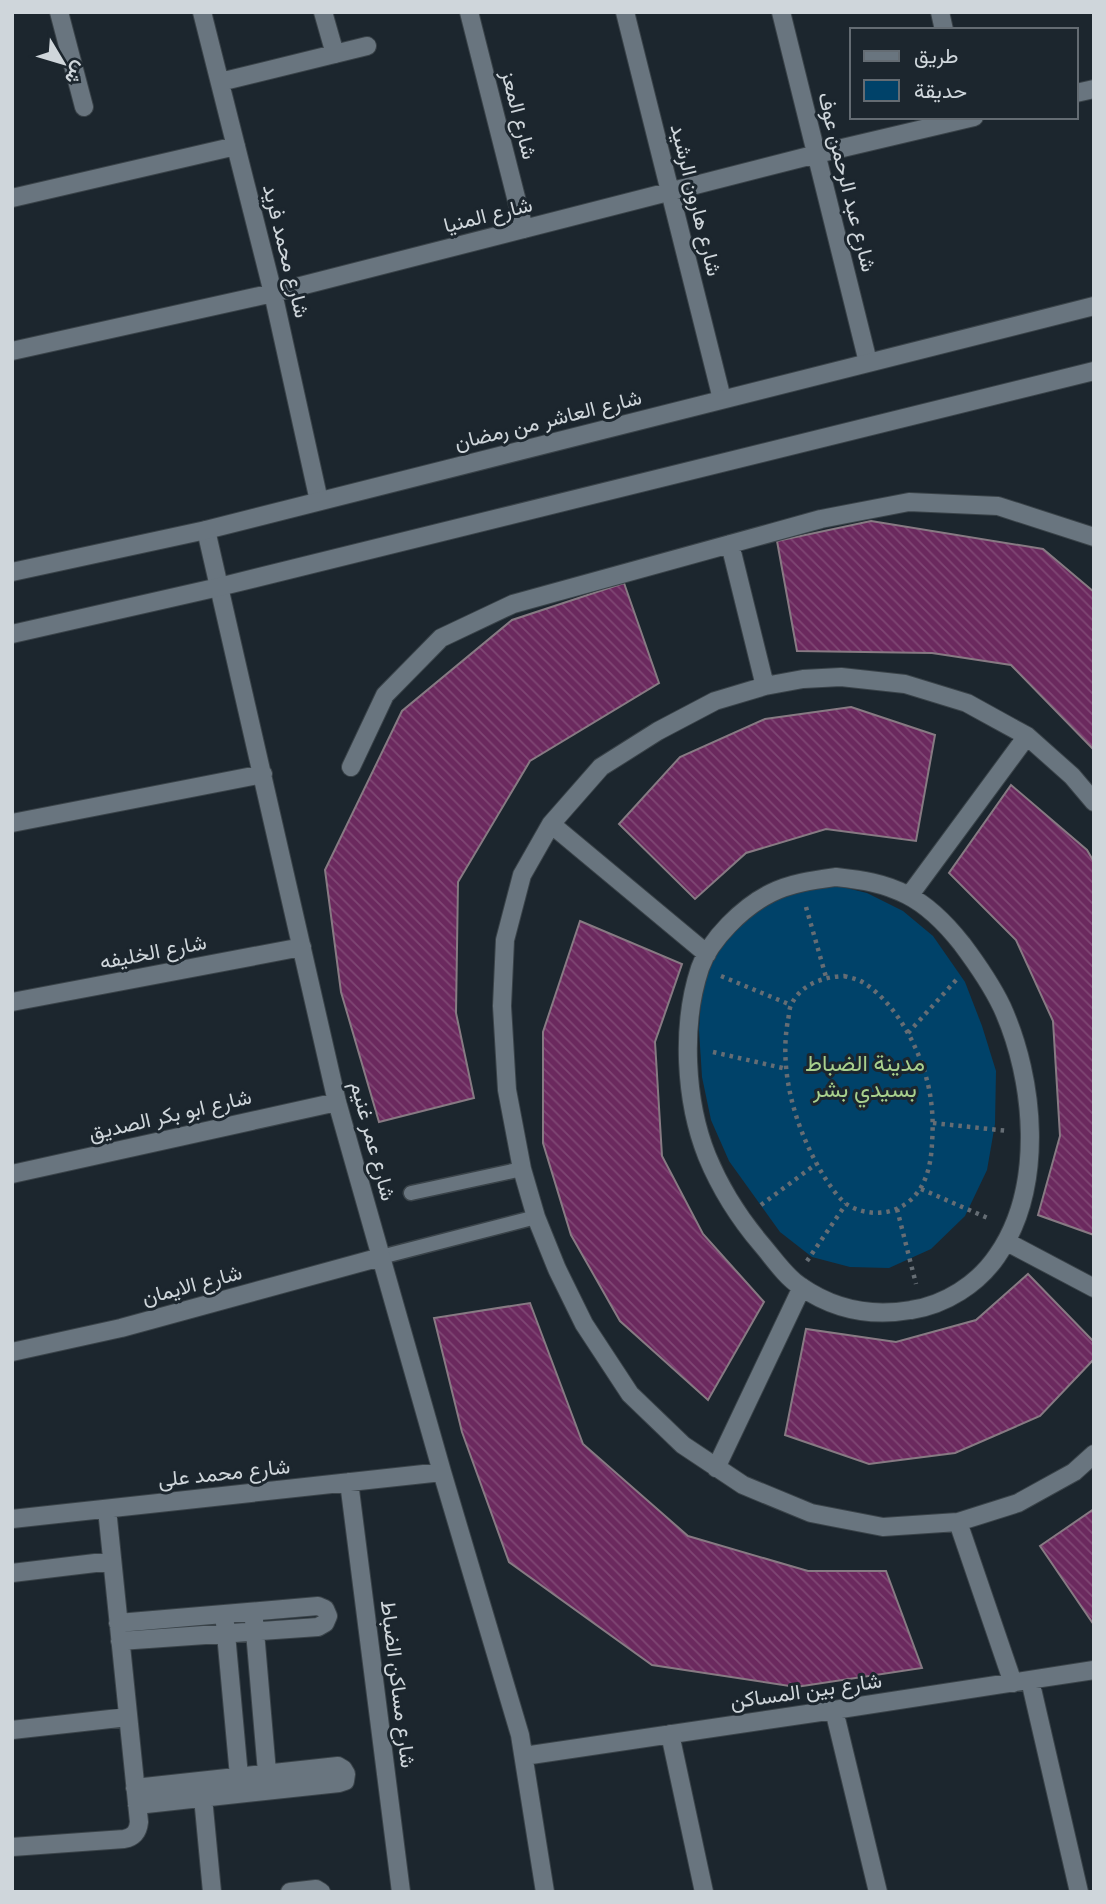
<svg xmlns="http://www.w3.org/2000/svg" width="1106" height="1904" viewBox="0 0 1106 1904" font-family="'Playfair Display',Vazirmatn,serif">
	<defs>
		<pattern id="building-back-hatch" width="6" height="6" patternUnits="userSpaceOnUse" patternTransform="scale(1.75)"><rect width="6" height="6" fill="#6b295e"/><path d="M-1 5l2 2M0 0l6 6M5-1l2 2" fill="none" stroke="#7f4774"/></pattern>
	</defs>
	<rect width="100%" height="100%" fill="#1c262e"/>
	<!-- green -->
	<path fill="#004269" d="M830,884l37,9 36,18 30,25 32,46 17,44 14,45 -1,53 -8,46 -22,46 -34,33 -42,19 -39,-1 -38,-10 -32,-25 -51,-71 -18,-41 -9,-43 -3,-47 3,-47 13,-38 68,-57z"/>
	<!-- building -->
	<path fill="url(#building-back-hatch)" stroke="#877a83" stroke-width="2" d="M871,521l172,28 51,43v158l-83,-85 -79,-12 -135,-2 -20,-110z
		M624,583l35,100 -129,78 -72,121 -2,131 18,85 -95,24 -38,-130 -16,-122 77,-159 110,-91z
		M851,707l84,28 -19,106 -90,-12 -80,24 -51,46 -76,-75 61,-67 85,-38z
		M1011,785l76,65 7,12v373l-56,-20 22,-79 -7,-115 -37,-81 -67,-67z
		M580,921l102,43 -27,78 7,114 41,78 61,68 -56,98 -88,-79 -49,-86 -28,-92v-111z
		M1028,1274l66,68v17l-54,57 -85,37 -86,11 -84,-29 21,-106 90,13 80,-22z
		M530,1303l53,141 105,92 120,35h78l36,97 -126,19 -144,-22 -143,-103 -47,-130 -28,-114z
		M1094,1509v116l-54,-79z"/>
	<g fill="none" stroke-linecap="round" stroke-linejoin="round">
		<!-- service casing -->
		<g stroke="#3a4349" stroke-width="17">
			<path id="service" d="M411,1193l111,-24
				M381,1257l155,-40"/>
		</g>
		<!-- minor casing -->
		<g stroke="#3a4349" stroke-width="20">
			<path id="minor" d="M59,12l25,95
				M202,12l71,281 46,208
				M323,12l12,42
				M469,12l55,217
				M625,12l97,387
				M781,12l87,350
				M940,12l4,18
				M220,82l147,-36
				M1076,93l18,-4
				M12,198l224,-52
				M12,351l261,-58 544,-139 157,-37
				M206,530l131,572 105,370 78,263 25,157
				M730,544l35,142
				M351,767l34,-72 56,-57 72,-34 308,-85 88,-17 89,4 96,31
				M1094,802l-22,-26 -45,-40 -60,-33 -62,-19 -64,-7 -38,2 -38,7 -50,15 -57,30 -57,36 -50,57 -29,51 -17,65 -3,66 5,84 15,79 14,48 21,52 27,55 46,70 53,51 60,40 68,28 72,14 75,-5 60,-19 56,-31 20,-18
				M12,823l251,-49
				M551,824l156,130
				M836,877c26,3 48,6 71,18 22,11 40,30 55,49 15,20 29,40 40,63 33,73 43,180 -5,249 -19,28 -52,49 -86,54 -40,7 -78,-1 -111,-24 -15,-10 -26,-27 -38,-41 -23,-27 -41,-55 -55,-89 -22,-55 -26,-131 -7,-188 10,-29 43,-61 71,-75 20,-10 43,-13 65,-16z
				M909,896l118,-160
				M12,1002l290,-55
				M12,1174l325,-72
				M1007,1242l87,46
				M12,1352l109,-24 260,-71
				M716,1468l86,-181
				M349,1482l52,410
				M12,1519l430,-47
				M958,1522l55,161
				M12,1573l100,-12
				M254,1620l14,164
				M118,1623l200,-17 7,3 3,7 -3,7 -7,4 -198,14
				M225,1623l15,164
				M1030,1680l49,212
				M834,1710l44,182
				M12,1730l116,-13
				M670,1734l34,158
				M524,1756l310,-46 260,-40
				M202,1787l10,105
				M135,1788l203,-22 5,3 3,5 -1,7 -6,2 -202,22
				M12,1847l112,-8c10,-2 14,-7 15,-17l-32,-313
				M290,1892l26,-3 5,3"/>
		</g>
		<!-- tertiary casing -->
		<g stroke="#3a4349" stroke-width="20">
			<path id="tertiary" d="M12,572l194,-42 888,-224
				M12,634l207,-47 875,-216"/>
		</g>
		<!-- path -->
		<path stroke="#656d74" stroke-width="4.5" stroke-dasharray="3.5 5" stroke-linecap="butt" d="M806,907l20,70
			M721,976l70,29
			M844,976c7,2 14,3 20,7 36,23 62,77 67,118 2,14 2,28 1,42 -1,27 -9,55 -36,66 -16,7 -37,4 -51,-6 -8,-7 -14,-16 -20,-25 -28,-45 -47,-104 -37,-158 1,-4 1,-11 3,-15 10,-21 32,-28 53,-29z
			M908,1033l49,-54
			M713,1052l74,17
			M933,1123l75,8
			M921,1189l69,30
			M761,1205l55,-41
			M897,1209l19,75
			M807,1261l39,-57"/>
		<!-- service -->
		<use href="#service" stroke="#69757f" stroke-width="14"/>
		<!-- minor -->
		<use href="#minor" stroke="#69757f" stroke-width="18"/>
		<!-- tertiary -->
		<use href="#tertiary" stroke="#69757f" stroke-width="18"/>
	</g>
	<g text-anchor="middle" stroke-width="6" stroke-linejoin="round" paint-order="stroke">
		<!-- street labels -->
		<g font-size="21" fill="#cfd6db" stroke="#1c262e">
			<text transform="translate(519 115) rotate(76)" y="7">شارع المعز</text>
			<text transform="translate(847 182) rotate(76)" y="7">شارع عبد الرحمن عوف</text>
			<text transform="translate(696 200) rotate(76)" y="7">شارع هارون الرشيد</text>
			<text transform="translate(488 215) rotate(-14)" y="7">شارع المنيا</text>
			<text transform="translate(286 251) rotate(76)" y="7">شارع محمد فريد</text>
			<text transform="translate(548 420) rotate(-14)" y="7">شارع العاشر من رمضان</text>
			<text transform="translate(153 952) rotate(-11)" y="7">شارع الخليفه</text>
			<text transform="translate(170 1115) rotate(-13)" y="7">شارع ابو بكر الصديق</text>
			<text transform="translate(373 1141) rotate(75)" y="7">شارع عمر غنيم</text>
			<text transform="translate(192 1285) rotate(-15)" y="7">شارع الايمان</text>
			<text transform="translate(224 1473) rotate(-6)" y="7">شارع محمد على</text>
			<text transform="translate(398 1684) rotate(83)" y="7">شارع مساكن الضباط</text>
			<text transform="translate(806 1691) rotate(-8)" y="7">شارع بين المساكن</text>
		</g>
		<!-- neighbourhood labels -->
		<g font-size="23" fill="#a8d08d" stroke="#1c262e">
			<text x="865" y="1071">مدينة الضباط<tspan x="865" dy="26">بسيدي بشر</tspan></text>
		</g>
	</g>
	<!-- border -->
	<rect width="1106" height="1904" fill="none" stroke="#cfd6db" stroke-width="28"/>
	<!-- legend -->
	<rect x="850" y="28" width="228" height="91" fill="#1c262e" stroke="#646c73" stroke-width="2"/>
	<rect x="864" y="51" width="35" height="10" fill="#69757f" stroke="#646c73" stroke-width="2"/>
	<text x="914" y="63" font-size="21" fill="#cfd6db">طريق</text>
	<rect x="864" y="80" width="35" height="21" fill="#004269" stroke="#646c73" stroke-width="2"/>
	<text x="914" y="98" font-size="21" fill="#cfd6db">حديقة</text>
	<!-- north arrow -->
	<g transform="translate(63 63) rotate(128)" stroke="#1c262e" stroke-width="5" paint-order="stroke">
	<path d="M0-5L12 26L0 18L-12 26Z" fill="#cfd6db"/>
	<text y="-10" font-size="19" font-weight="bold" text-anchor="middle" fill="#cfd6db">ش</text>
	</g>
</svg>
